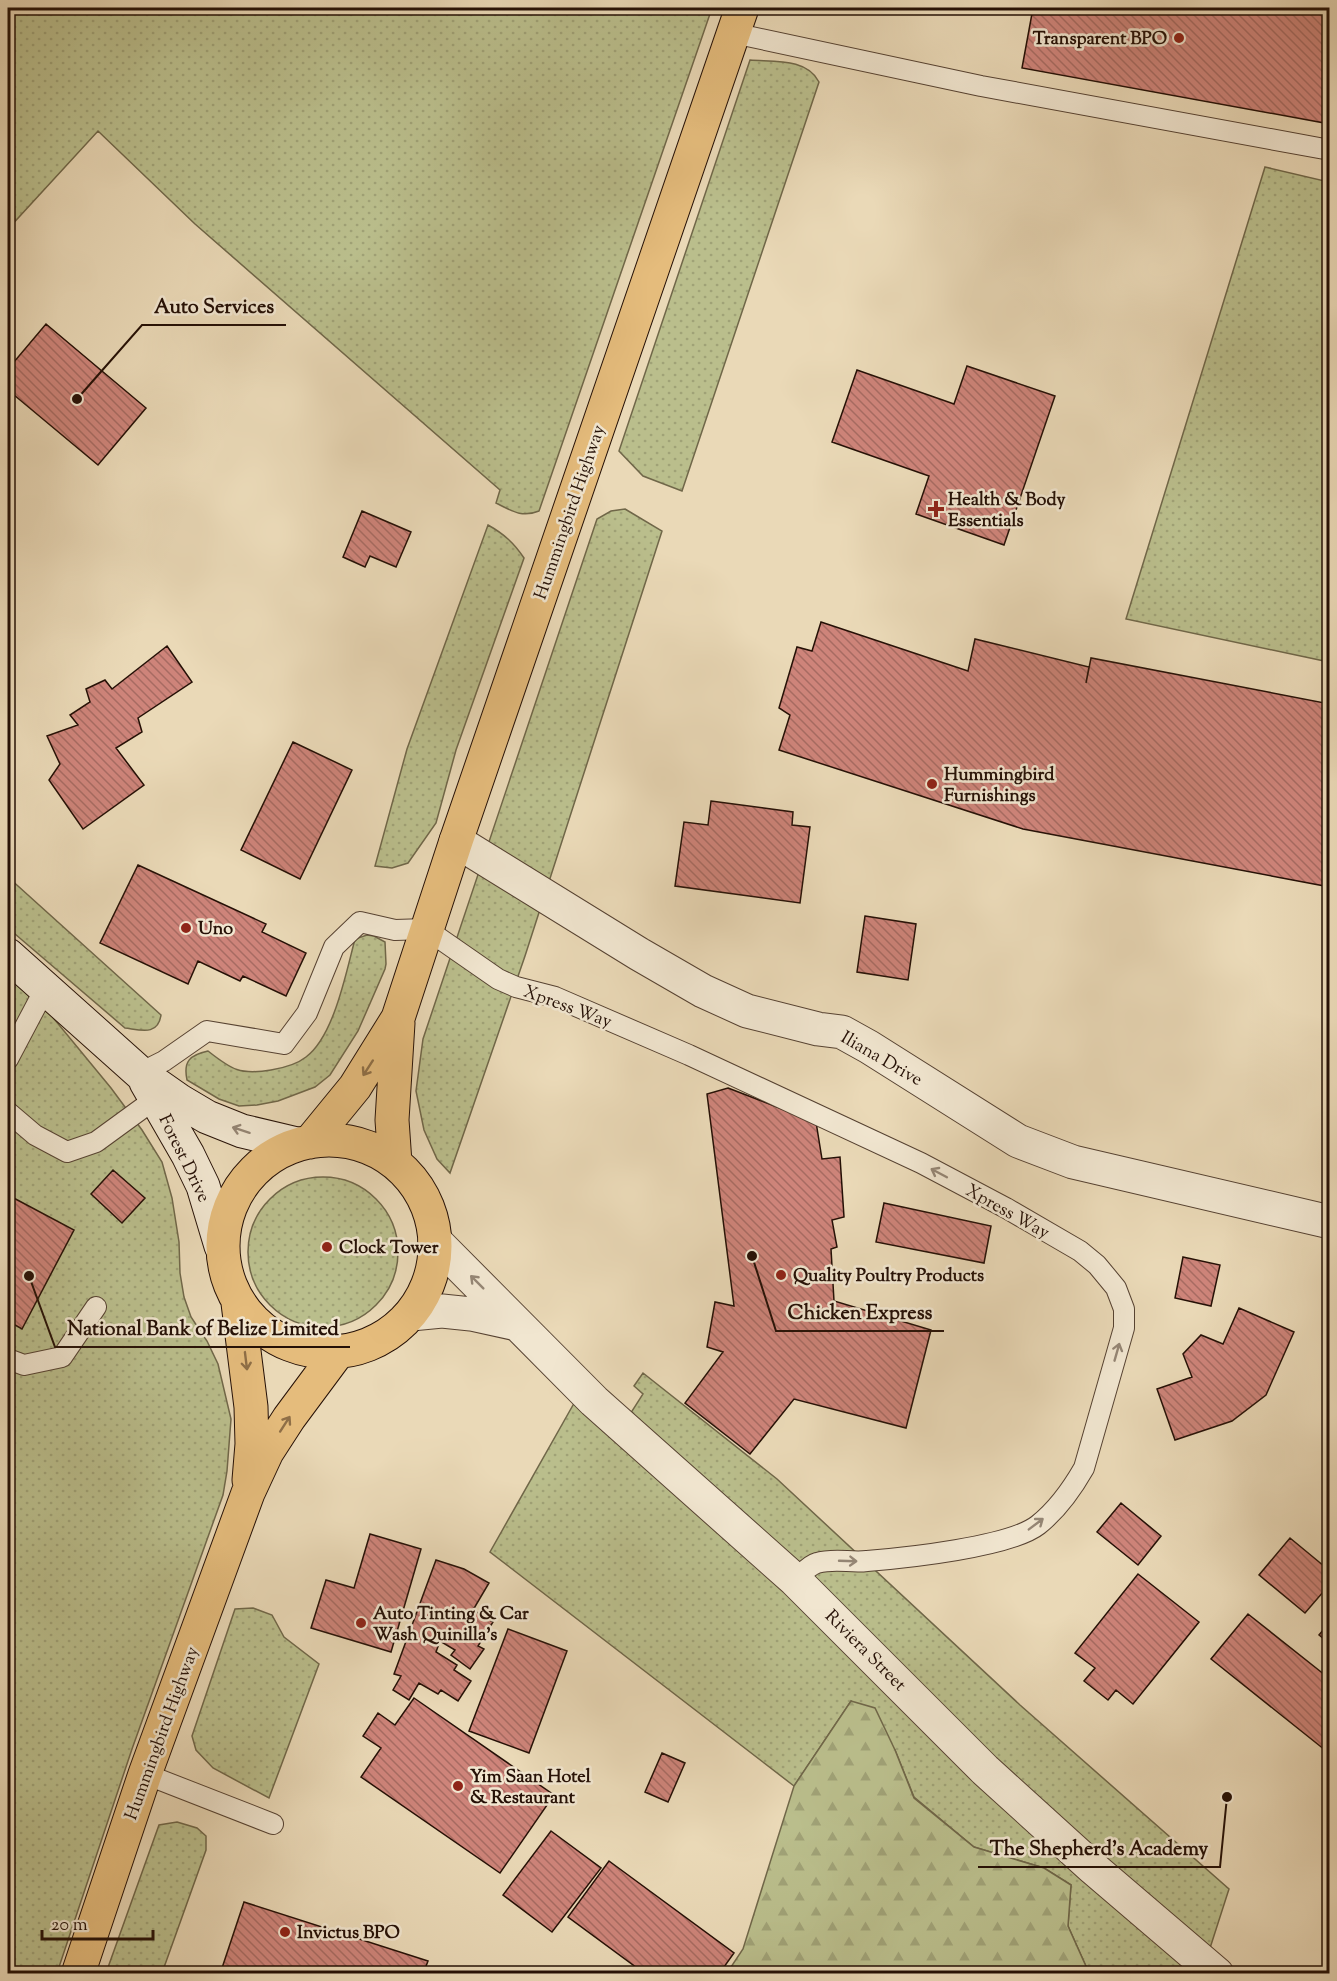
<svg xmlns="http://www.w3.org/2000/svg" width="1337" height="1981" viewBox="0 0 1337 1981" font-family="'Sorts Mill Goudy',serif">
	<defs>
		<pattern id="grass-dots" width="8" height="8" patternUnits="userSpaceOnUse" patternTransform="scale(1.5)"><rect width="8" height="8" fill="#babe8c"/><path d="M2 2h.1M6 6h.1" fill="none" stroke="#a0a277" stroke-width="1.8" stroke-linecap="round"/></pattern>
		<pattern id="forest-firs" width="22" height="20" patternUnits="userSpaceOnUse" patternTransform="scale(1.5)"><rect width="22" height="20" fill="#babe8c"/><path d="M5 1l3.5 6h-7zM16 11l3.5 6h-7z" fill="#a0a277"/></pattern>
		<pattern id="building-back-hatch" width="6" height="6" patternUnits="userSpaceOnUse" patternTransform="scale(1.5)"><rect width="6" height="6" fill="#ce847a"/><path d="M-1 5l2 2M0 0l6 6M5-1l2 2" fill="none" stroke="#a76b62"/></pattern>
	</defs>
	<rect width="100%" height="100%" fill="#ead9b7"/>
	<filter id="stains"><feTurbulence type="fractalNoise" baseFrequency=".00333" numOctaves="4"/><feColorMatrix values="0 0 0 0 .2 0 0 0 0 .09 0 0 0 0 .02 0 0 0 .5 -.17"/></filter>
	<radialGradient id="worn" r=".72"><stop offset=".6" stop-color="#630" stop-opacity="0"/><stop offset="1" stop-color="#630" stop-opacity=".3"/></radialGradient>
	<!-- grass -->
	<path fill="url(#grass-dots)" stroke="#706749" stroke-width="1.5" d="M8,8h704l-173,503c-17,7 -27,0 -43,-8l4,-13 -305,-266 -97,-93 -90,98z
		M750,60c24,2 57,-2 69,22l-137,409 -39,-15 -24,-25z
		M1265,167l64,15v480l-203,-43z
		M625,509l37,22 -137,425 -75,217 -13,-14 -13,-29 -8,-39 7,-52 174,-520 14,-8z
		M488,525c16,9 26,18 36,33l-68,192 -20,73 -28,40 -16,5 -17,-2 32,-117z
		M8,877l153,138c-3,21 -20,15 -36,13l-117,-100z
		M367,935l7,1 11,6 1,22 -1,5 -27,62 -28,44 -15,12 -37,14 -21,4 -18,1 -20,-7 -32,-19c-4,-19 3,-25 21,-29 24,19 32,24 63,19 12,-2 25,-5 35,-13 28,-21 40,-84 49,-118z
		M8,963l103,125 31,42 20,32 10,36 7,44 1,31 4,24 7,20 16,24 11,23 13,55 -4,52 -4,24 -91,254 -75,224h-49z
		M248 1252a75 75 0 1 1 150 0a75 75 0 1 1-150 0Z
		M643,1373l134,106 243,226 209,184 -27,84h-113l-21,-47 3,-41 -27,-17 -70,-21 -60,-50 -19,-47 -44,-49 -57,85 -304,-234 87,-154 43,32 23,-36 -9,-8z
		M253,1608l19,7 12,22 35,27 -50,134 -56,-30 -17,-18 -4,-14 43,-127z
		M177,1822l20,6 9,8v14l-44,123h-56l53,-148z"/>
	<!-- forest -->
	<path fill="url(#forest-firs)" stroke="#706749" stroke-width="1.5" d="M851,1701l24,7 20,42 19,48 60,49 70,21 27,17 -3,41 21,47h-362l16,-24 51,-163z"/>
	<!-- building -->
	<path fill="url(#building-back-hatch)" stroke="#251006" stroke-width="1.5" d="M1033,8h297v116l-308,-56z
		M46,324l100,84 -48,57 -90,-75v-21z
		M967,366l88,30 -51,149 -88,-31 13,-38 -97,-34 25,-72 97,34z
		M362,511l49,21 -15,35 -26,-11 -5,11 -22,-10z
		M821,622l147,49 7,-32 114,28 -3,16 5,-25 239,46v183l-307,-58 -244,-79 11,-35 -11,-7 18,-61 15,4z
		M167,646l25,36 -54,36 4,14 -26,16 28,37 -61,44 -34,-49 11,-16 -13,-28 31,-11 -8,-10 20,-13 -4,-13 19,-9 7,9z
		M293,742l59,28 -52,109 -59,-29z
		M711,801l82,11 -1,13 18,2 -10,76 -125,-17 9,-64 24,3z
		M138,865l128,59 -4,8 44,21 -20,43 -43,-20 -3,5 -42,-20 -10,23 -88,-41z
		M865,916l51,8 -8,56 -51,-8z
		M728,1088l88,34 6,37 18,-2 4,60 -12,3 5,27 -6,2 3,52 97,29 -25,98 -112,-29 -44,55 -65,-51 38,-51 -16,-5 8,-45 19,4 -27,-212z
		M113,1170l32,28 -23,25 -31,-29z
		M8,1195l66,35 -52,99 -14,-8z
		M884,1203l107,23 -7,37 -108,-21z
		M1183,1257l37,8 -9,41 -36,-8z
		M1239,1308l55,24 -28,63 -34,26 -57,19 -18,-51 35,-12 -9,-23 18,-19 22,9z
		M1121,1503l40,33 -23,29 -41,-33z
		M370,1534l51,15 -30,103 -80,-24 15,-48 28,8z
		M1290,1538l40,33v13l-25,29 -46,-38z
		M436,1560l28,9 25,14 -16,27 20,12 -15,24 6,3 -14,20 -19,-14 4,-5 -15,-9 -4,11 21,13 -3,5 17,11 -13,20 -17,-11 -3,4 -19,-11 -10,17 -16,-10 8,-14 -7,-2z
		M1138,1574l61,48 -66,82 -17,-14 -8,10 -24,-19 11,-13 -20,-15z
		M1248,1614l82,65v75l-119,-95z
		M1330,1622v22l-11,-9z
		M508,1629l59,22 -38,102 -60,-22z
		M414,1698l140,97 -54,78 -139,-96 20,-29 -18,-12 15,-23 17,12z
		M662,1753l23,10 -17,39 -23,-10z
		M551,1831l50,37 -49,64 -49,-37z
		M609,1861l125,92 -15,21h-86l4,-6 -69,-51z
		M244,1902l184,59 -5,13h-203z"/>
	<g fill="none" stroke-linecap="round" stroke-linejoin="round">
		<!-- lane casing -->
		<g stroke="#564232" stroke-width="22">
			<path id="lane" d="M733,33l248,53 349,64
				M8,1059l37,-70
				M140,1073l24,-12 43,-30 77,13 23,-31 27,-66 26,-25 35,8 31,-1 72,50 18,8 39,10 134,58 232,108 85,45 74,43 17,14 19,23 8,21v19l-40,140c-12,21 -27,42 -46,57 -28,22 -133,33 -171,36 -16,2 -33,-3 -50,2 -8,2 -16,12 -22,17
				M8,1112l27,23 32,17 29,-10 59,-43
				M8,1359l16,6 38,-8 34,-50
				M145,1774l128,50"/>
		</g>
		<!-- street casing -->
		<g stroke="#564232" stroke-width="35">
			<path id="street" d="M456,841l183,113 64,37 44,20 71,18 24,3 27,15 149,94 55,21 257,60
				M435,1241l159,160 201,179 190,190 108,98 124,106
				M411,1314l31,-3 29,3 46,10"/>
		</g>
		<!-- secondary casing -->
		<g stroke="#251006" stroke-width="35">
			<path id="secondary" d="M8,955l132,118 40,28 27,16 35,14 55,13
				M146,1082l42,73 15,31 18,60"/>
		</g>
		<!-- primary casing -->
		<g stroke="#251006" stroke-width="35">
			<path id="primary" d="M223 1246a106 106 0 1 1 212 0a106 106 0 1 1-212 0Z
				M310,1142l45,-55 43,-69 58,-177 286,-833
				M395,1163l-3,-43 6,-97
				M238,1303l13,104 1,37 -3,36
				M78,1974l67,-200 103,-281 19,-41 22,-34 49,-66"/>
		</g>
		<!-- lane -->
		<use href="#lane" stroke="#f1e6d0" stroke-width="20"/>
		<!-- street -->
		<use href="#street" stroke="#f1e6d0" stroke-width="33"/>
		<!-- secondary -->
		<use href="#secondary" stroke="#f1e6d0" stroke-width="33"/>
		<!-- primary -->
		<use href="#primary" stroke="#e5bc7c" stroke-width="33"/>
	</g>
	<!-- one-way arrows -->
	<defs><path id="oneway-shaft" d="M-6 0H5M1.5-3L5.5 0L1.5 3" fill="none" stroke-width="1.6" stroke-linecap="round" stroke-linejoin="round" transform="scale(1.5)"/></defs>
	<g stroke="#8f6f47">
		<use href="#oneway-shaft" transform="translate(368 1068) rotate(123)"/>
		<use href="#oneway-shaft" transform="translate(246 1361) rotate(83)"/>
		<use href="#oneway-shaft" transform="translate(285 1424) rotate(-57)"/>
	</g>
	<g stroke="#958675">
		<use href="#oneway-shaft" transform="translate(241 1130) rotate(-162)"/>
		<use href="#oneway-shaft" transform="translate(939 1173) rotate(-152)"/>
		<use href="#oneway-shaft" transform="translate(477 1282) rotate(-135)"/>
		<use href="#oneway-shaft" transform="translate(1117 1352) rotate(-74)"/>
		<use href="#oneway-shaft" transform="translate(1036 1524) rotate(-37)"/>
		<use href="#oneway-shaft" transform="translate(848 1561) rotate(2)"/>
	</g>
	<!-- markers -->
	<g fill="#8f2418" stroke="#f1e6d0" stroke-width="2">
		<circle cx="1179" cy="38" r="6"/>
		<path d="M933 500h6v6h6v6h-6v6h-6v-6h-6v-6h6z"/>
		<circle cx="932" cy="784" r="6"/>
		<circle cx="186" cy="928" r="6"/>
		<circle cx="327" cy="1247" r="6"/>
		<circle cx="781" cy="1275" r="6"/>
		<circle cx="361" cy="1623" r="6"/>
		<circle cx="458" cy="1786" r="6"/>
		<circle cx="285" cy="1932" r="6"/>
	</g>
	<g text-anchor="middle" stroke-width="5" stroke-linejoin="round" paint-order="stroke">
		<!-- poi labels -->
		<g font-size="18" font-weight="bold" fill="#251006" stroke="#f1e6d0" text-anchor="start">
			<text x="1167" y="44" text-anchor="end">Transparent BPO</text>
			<text x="948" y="505">Health &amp; Body<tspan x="948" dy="21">Essentials</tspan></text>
			<text x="944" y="780">Hummingbird<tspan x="944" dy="21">Furnishings</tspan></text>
			<text x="198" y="934">Uno</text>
			<text x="339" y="1253">Clock Tower</text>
			<text x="793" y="1281">Quality Poultry Products</text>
			<text x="373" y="1619">Auto Tinting &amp; Car<tspan x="373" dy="21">Wash Quinilla's</tspan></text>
			<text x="470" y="1782">Yim Saan Hotel<tspan x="470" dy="21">&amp; Restaurant</tspan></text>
			<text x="297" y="1938">Invictus BPO</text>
		</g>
		<!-- street labels -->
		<g font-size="18" fill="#251006" stroke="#f1e6d0">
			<text transform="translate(569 512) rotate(-71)" y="6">Hummingbird Highway</text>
			<text transform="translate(568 1006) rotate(20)" y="6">Xpress Way</text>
			<text transform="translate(882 1058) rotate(30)" y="6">Iliana Drive</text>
			<text transform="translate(185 1158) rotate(64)" y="6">Forest Drive</text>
			<text transform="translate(1008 1211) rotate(29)" y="6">Xpress Way</text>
			<text transform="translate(866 1650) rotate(45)" y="6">Riviera Street</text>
			<text transform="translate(161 1733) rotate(-70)" y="6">Hummingbird Highway</text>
		</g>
	</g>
	<!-- callouts -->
	<path fill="none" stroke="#251006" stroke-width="2" d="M77 399L142 325H286M752 1256L776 1331H944M29 1276L55 1347H350M1227 1797L1220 1867H978"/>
	<g fill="#251006" stroke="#f1e6d0" stroke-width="2">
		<circle cx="77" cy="399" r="6"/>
		<circle cx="752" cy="1256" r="6"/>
		<circle cx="29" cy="1276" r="6"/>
		<circle cx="1227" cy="1797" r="6"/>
	</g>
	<g font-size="20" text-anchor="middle" font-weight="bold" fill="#251006" stroke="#f1e6d0" stroke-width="5" stroke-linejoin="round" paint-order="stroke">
		<text x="214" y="313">Auto Services</text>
		<text x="860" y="1319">Chicken Express</text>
		<text x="203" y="1335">National Bank of Belize Limited</text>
		<text x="1099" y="1855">The Shepherd’s Academy</text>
	</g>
	<!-- margin -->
	<rect width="1337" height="1981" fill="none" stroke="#ead9b7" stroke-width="30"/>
	<rect x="9" y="9" width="1319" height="1963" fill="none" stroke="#251006" stroke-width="3"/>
	<rect x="15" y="15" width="1307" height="1951" fill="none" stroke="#251006" stroke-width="1.5"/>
	<!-- scale -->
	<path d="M42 1930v9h111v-9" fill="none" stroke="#251006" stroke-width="3"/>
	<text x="51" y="1930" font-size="18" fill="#251006" stroke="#f1e6d0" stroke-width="4.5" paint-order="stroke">20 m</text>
	<rect width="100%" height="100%" filter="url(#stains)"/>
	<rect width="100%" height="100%" fill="url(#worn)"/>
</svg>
